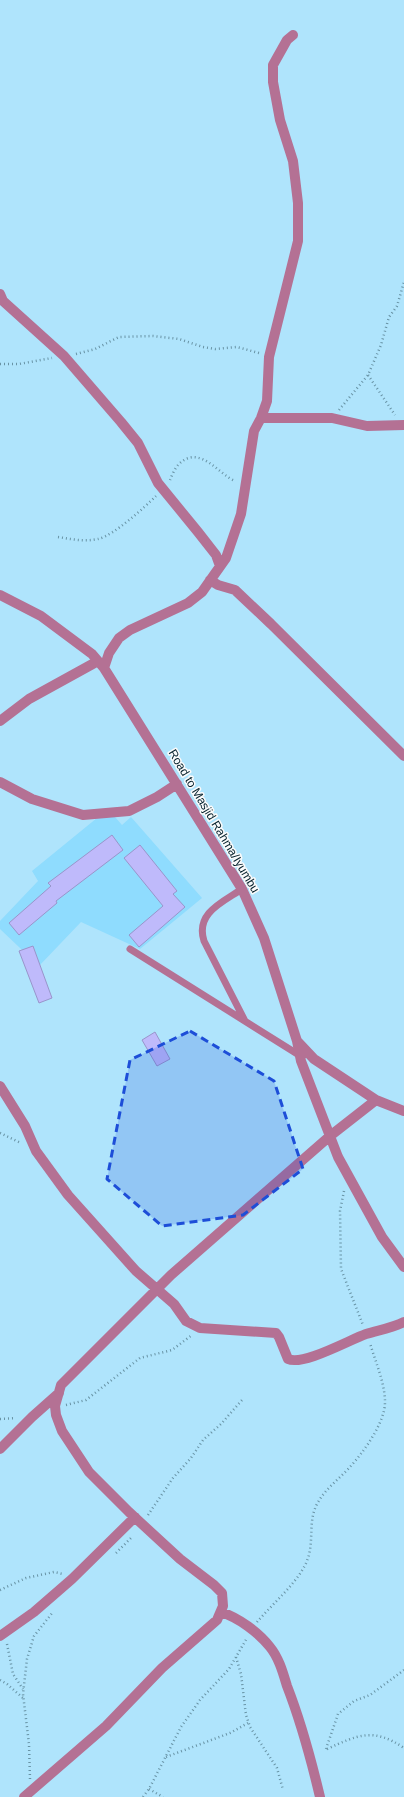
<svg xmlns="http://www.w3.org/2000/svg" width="404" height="1797" viewBox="0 0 404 1797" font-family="Arial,sans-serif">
	<rect width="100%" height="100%" fill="#afe4fc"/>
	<!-- built -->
	<path fill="#8fdcfe" d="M108,809l14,16 9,-8 71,81 -62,51 -59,-27 -42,44 -39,-37v-8l38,-40 -6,-10z"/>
	<!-- building -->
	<path fill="#bfbafb" stroke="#9995cb" d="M112,835l11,15 -67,51 1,2 -38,32 -10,-12 42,-37 -3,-3z
		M140,845l37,46 -4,3 12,13 -46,40 -10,-12 34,-29 -39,-48z
		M33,946l19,52 -13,5 -20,-52z
		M155,1032l15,27 -13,7 -15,-26z"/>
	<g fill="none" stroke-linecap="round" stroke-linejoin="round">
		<!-- path -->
		<path stroke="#6893a5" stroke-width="2.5" stroke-dasharray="1 3" stroke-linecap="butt" d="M76,354l19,-5 24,-12 34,-1 26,3 24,8 12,2 22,-2 22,6
			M0,364h19l33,-6
			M368,375l27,40
			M339,410l29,-35 13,-30 8,-28 8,-11 7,-24
			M170,480c2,-5 5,-12 9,-16 21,-20 39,10 56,17
			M58,537c13,2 26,5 40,2 15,-3 47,-32 58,-43
			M0,1133l21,10
			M344,1191l-4,20 1,58 22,56
			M66,1405l20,-5 54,-42 32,-8 20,-15
			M0,1419l16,-1
			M148,1515l25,-37 18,-20 12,-18 18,-16 22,-25
			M116,1553l16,-16
			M0,1590l26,-12 28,-6 9,2
			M257,1622c16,-19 44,-42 51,-64 6,-18 0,-37 9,-54 8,-15 21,-24 32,-36 14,-15 36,-45 36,-66 0,-19 -10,-41 -15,-59
			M7,1644l6,30 10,15
			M236,1657l5,17 5,41 4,12 27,41 6,22
			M0,1680l7,4 16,14
			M326,1749l12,-35 16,-13 16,-6 34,-25
			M327,1749c31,-14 46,-22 77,-1
			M166,1757l64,-24 18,-10
			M30,1779l-1,-35 -6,-50 4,-35 7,-23 19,-24
			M149,1789l14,8
			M143,1797l6,-8 32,-62 19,-27 29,-31 18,-31"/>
		<!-- lane -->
		<path stroke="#b47194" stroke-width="7" d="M242,889c-19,13 -47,24 -38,52l41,80
			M130,949l169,106"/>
		<!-- street -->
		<path stroke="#b47194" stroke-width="10" d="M0,294l3,7 61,55 57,66 17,21 20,40 40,49 18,23 4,11
			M261,418h71l35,8 37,-1
			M210,580l8,5 17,5 36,34 133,132
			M0,595l41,21 51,38 12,14 138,221 22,49 33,103 17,18 62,41 28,11
			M104,668l5,-15 10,-15 11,-8 58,-27 14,-11 24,-34 15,-44 13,-83 7,-13 6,-17 2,-44 29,-116v-38l-5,-42 -13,-41 -7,-38v-17l14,-25 6,-5
			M0,721l29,-22 69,-38
			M0,782l32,17 51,16 46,-4 28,-14 20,-13
			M297,1041l4,20 37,96 44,80 22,30
			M0,1086l25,40 11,25 32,44 68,76 38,33 12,17 14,7 76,5 3,4 9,22c15,7 61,-19 78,-25 13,-4 26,-6 38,-12
			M0,1449l32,-32 27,-24
			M221,1612c18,6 37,20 49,35 9,11 13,26 17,39 14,36 24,73 33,111
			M0,1636l34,-24 38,-33 63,-62
			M24,1797l82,-71 56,-58 55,-48 6,-14 -1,-13 -8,-8 -34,-26 -51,-47 -40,-40 -27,-41 -6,-16 -1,-9 6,-21 110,-110 159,-139 46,-36"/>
	</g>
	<!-- marked area -->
	<path fill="#1d4ed8" fill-opacity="0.2" stroke="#1d4ed8" stroke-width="3" stroke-dasharray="8 5" stroke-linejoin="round" d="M190,1031l84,50 29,88 -60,46 -81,11 -55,-47 23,-119z"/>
	<g text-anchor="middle" stroke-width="3" stroke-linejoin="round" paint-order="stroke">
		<!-- street labels -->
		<g font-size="12" fill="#04212c" stroke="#fbfbfb">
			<text transform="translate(214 821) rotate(59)" y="4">Road to Masjid Rahma/Iyumbu</text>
		</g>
	</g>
</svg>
